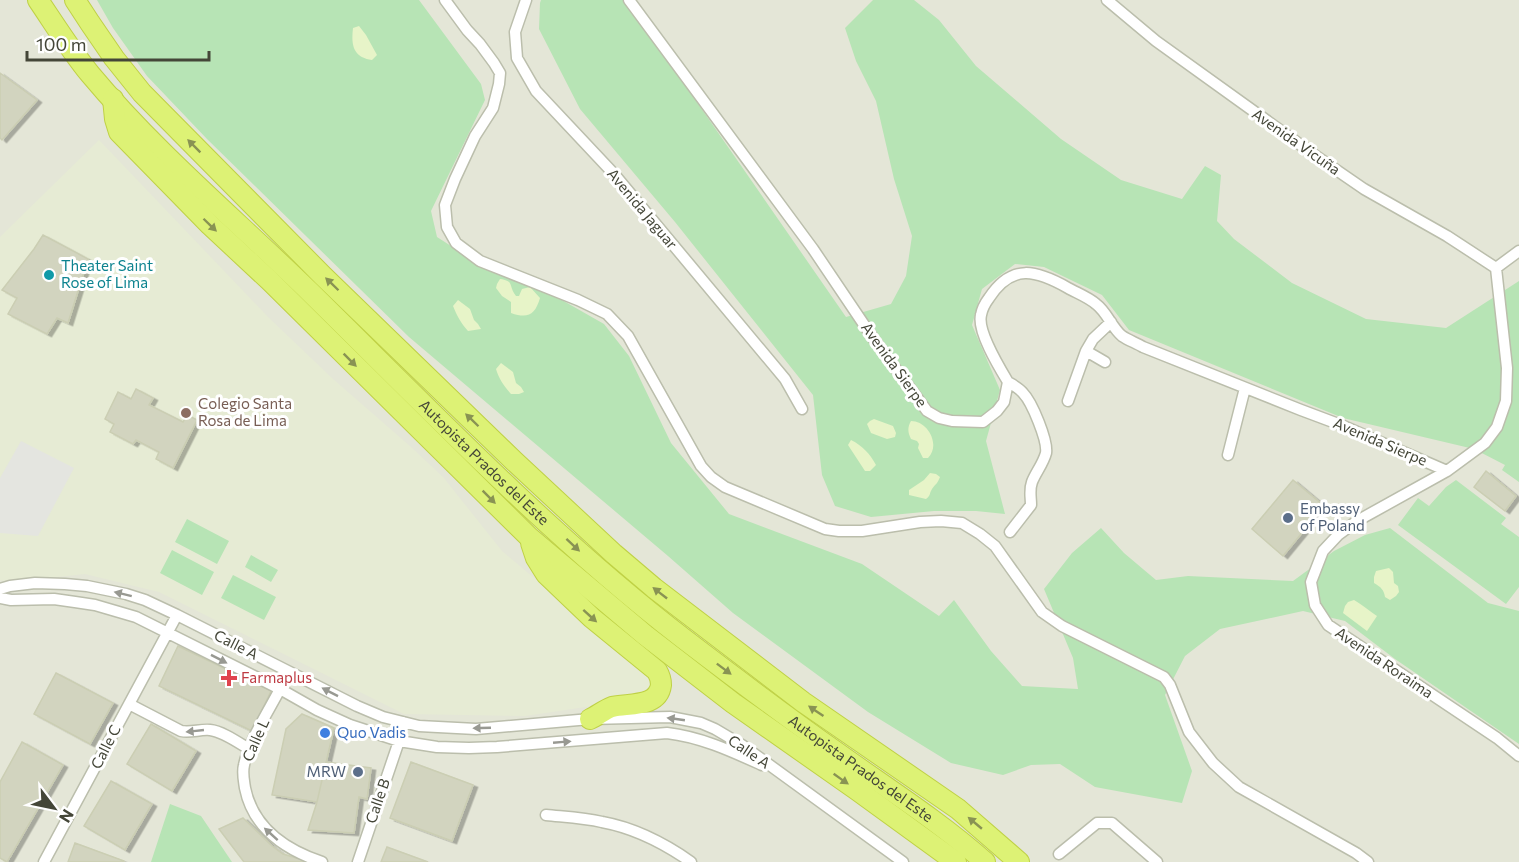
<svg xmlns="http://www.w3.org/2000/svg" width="1519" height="862" viewBox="0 0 1519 862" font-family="Commissioner,sans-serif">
	<defs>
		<filter id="shadow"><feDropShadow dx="4.5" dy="2.5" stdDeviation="0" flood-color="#0004"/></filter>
	</defs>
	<rect width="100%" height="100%" fill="#f1f3e9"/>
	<!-- residential -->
	<path fill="#e4e6d7" d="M0,0h1519v862h-1519z"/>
	<!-- education -->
	<path fill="#e6ebd4" d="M99,140l169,177 65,62 78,68 32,30 59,74 133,112 18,21 -7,14 -121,18 -121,-2 -245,-122 -74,-18 -73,8 -12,-2v-343z"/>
	<!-- green -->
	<path fill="#b7e4b5" d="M97,0h322l62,84 4,16 -54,111 6,26 42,27 67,27 58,33 25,32 42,87 58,71 133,50 77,52 15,-16 37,51 31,35 56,3 -5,-31 -29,-69 28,-36 29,-25 23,25 32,27 32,-4 105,5 41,-30 31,-16 25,-7 98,75 31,8v133l-124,-85 -50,-38 -42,-10 -83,18 -35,27 -20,39 27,76 -10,32 -87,-16 -35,-23 -29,1 -28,10 -52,-12 -83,-51 -135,-99 -65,-57 -259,-219 -202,-198 -60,-63 -34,-48z
		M541,0h85l220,317 45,-13 15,-28 6,-40 -18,-57 -18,-78 -20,-40 -11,-33 28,-28h41l25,20 37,46 85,73 60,41 61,19 23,-33 16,9 -4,46 17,18 58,44 74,36 80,9 73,-47v201l-17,-12 3,-5 -31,-16 -131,-31 -214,-88 -27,-35 -58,-28 -29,-3 -33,25 -10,36 28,65 -14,51 19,73 -29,-3h-42l-63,6 -36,-11 -13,-31 -9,-80 -138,-173 -95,-113 -41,-80 1,-26z
		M1456,480l50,38 -5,6 18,13v50l-13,17 -108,-79 20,-27 11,8 17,-19z
		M187,519l42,22 -12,23 -42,-22z
		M172,550l42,22 -12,23 -42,-22z
		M251,555l27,15 -7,12 -26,-15z
		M233,575l43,22 -12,23 -43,-22z
		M170,804l31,12 31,46h-81z"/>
	<!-- sand -->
	<path fill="#e7f4c8" d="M359,26l7,9 11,20 -5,5c-19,-3 -21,-15 -19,-32z
		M500,279c15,2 8,7 16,17h3l3,-7 8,-2 10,11c-5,17 -12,21 -29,15v-11l-9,-6 -6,-8 1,-4z
		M458,300l12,9 4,11 4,4 3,5 -13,2c-7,-8 -11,-15 -15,-25z
		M501,363l12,9 3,11 5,4 3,5 -5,2h-8c-7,-8 -12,-15 -15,-25z
		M874,419l19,7 3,7 -1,4 -8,2 -16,-6 -4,-9 3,-3z
		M911,421c17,0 30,24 17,37h-5l-5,-10 1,-4 -2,-3 -6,-2c-3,-6 -4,-11 0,-18z
		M851,440c12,6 19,14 25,25l-6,6h-5l-17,-26z
		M930,473l6,1 4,3c-3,8 -5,7 -8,12 -3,5 -1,6 -6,10l-17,-4v-5l15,-10z
		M1389,568l4,4 1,11 4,3 1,6 -3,4 -6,4 -5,-3c-1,-7 -4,-10 -11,-14v-6l2,-6z
		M1354,600c9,5 15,11 23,16l-10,15 -24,-18 2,-7 3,-4z"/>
	<!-- parking -->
	<path fill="#e4e5e0" d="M21,441l53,27 -36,68 -38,-3v-55z"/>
	<!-- building -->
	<path fill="#d2d4bf" stroke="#cbceb3" stroke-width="1.5" filter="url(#shadow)" d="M0,73l37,27 -35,40 -2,-2z
		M43,235l45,24 -20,64 -11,-5 -10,16 -39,-20 9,-16 -15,-8 32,-41z
		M136,389l17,9 -4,7 34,17 4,-7 10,5 -24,48 -17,-9 3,-7 -23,-12 -3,4 -23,-12 4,-8 -9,-5 13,-27 13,7z
		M1486,471l30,25 -11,15 -31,-24z
		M1293,480l31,26 -41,50 -31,-27z
		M178,646l93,45 -19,40 -93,-45z
		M56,673l57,30 -23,41 -56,-30z
		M302,714l32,14 -17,74 -45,-7 14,-66z
		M151,724l45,27 -24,40 -45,-27z
		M22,742l41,23 -56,97 -7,-4v-76z
		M326,762l45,6 -4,31 -8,-2 -5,36 -46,-3 9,-28z
		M411,762l62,23 -21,56 -62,-23z
		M111,781l41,23 -27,46 -41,-24z
		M243,818l29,28 11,8 27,8h-66l-25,-33z
		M75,843l49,18v1h-56z
		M387,847l41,15h-47z"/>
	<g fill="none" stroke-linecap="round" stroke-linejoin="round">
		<!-- street casing -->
		<g stroke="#bbbeac" stroke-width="13">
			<path id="street" d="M445,0l22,30 13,14 14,19 6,10 -1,11 -6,24 -18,28 -20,43 -10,26 2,22 9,16 24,18 98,39 29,14 21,22 73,130 10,11 14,10 100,42 14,2h23l58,-9 21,-1 21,2 18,11 15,12 47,66 20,14 102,51 6,8 19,47 24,31 26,24 117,66 12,9
				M526,0l-11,32 2,26 19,33 78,83 171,205 17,30
				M629,0l184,249 60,89 54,73 12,7 13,3 31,1 14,-11 7,-9 4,-20c-9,-15 -31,-51 -27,-67 1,-6 5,-13 8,-17 23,-35 47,-28 79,-10 9,5 20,9 28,16 11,8 16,24 26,32 6,4 14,7 21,11l158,63 40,15 106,46
				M1107,0l49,41 160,115 48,33 83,47 49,32
				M1496,268l11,100 -1,33 -9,26 -12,16 -38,28 -90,50 -19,14 -15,16 -12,31 4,23 13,20 169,113 22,18
				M1496,268l23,-17
				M1086,351l19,11
				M1008,382c5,3 11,6 15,11 9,9 25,48 23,60 -3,11 -10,19 -14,29 -3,8 -1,15 -1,23l-21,27
				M1068,401l18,-50 7,-12 18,-17
				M1228,455l17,-67
				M0,589l10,-3 25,-3 30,1 22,2 39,8 19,6 32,15 180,91 26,11 36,9 57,3 114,-10 80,-2 31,6 14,6 27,16 161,117
				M0,598l11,2 43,-1 21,3 20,3 41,12 144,72 37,21 33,15 49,16 38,6 32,1 28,-1 170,-14c34,4 64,18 95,32
				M280,689c-12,23 -31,52 -36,76 -2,8 0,16 1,23 8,40 41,62 77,74
				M129,704l52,27c10,2 19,-2 29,-1 12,1 29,13 39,19
				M546,815c19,2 38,3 56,7 33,6 62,21 89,40
				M1059,854l38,-31h15l45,39
				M44,862l133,-247
				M358,862l41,-121 4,-19"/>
		</g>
		<!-- highway casing -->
		<g stroke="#bfd145" stroke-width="22">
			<g id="highway">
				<path id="s1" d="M38,0c17,25 33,51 52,74 66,79 146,146 220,218 121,119 239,243 374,347 51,39 103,78 155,115 49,35 101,68 146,108"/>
				<path d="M75,0l15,23 24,35 28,35 181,183 191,185 100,93 40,34 149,114 155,107 61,53"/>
				<path d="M113,99l2,20 4,13 91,93 59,55 261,258 115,97 88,68 124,87 99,72"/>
				<path d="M531,543l5,15 10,16 46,44 65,53c3,5 4,8 4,14 -3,23 -33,18 -49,22 -8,3 -15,9 -22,12"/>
			</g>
		</g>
		<!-- street -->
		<use href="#street" stroke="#fff" stroke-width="10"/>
		<!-- highway -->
		<use href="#highway" stroke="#ddf275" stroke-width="20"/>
	</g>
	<!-- one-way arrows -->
	<defs><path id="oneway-solid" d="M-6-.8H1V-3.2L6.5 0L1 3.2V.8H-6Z" transform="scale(1.5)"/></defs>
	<g fill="#899353">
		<use href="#oneway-solid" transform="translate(194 146) rotate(-135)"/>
		<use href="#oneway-solid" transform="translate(210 225) rotate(44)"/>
		<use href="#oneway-solid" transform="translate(332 284) rotate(-136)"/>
		<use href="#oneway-solid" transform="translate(350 360) rotate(45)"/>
		<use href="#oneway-solid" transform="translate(472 420) rotate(-136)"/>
		<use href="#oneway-solid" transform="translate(489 497) rotate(45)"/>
		<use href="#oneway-solid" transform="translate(573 545) rotate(43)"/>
		<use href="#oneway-solid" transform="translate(660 593) rotate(-142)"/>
		<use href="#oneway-solid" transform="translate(590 616) rotate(42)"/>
		<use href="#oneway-solid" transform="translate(724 669) rotate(37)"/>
		<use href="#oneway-solid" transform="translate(816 711) rotate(-146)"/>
		<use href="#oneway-solid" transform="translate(841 779) rotate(35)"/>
		<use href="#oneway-solid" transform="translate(975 823) rotate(-140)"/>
	</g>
	<g fill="#989992">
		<use href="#oneway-solid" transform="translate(123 594) rotate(-166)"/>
		<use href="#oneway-solid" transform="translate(219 659) rotate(27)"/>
		<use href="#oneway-solid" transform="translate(330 692) rotate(-153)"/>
		<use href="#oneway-solid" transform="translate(676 719) rotate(-172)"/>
		<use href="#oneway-solid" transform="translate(482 728) rotate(178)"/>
		<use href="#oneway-solid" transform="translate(195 731) rotate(174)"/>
		<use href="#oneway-solid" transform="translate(562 742) rotate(-5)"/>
		<use href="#oneway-solid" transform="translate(271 834) rotate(-138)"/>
	</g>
	<!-- markers -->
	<circle fill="#0f9aa8" stroke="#fff" stroke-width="2" cx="49" cy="275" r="6"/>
	<circle fill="#8d6e63" stroke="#fff" stroke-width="2" cx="186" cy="413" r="6"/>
	<g fill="#5c6f8a" stroke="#fff" stroke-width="2">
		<circle cx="1288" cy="518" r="6"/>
		<circle cx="358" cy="772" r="6"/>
	</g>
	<path fill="#e0444e" stroke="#fff" stroke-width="2" d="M226 669h6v6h6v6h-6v6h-6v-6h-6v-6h6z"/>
	<circle fill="#3f7fe0" stroke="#fff" stroke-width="2" cx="325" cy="733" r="6"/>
	<g text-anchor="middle" stroke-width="6" stroke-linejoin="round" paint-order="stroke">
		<!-- street labels -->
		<g font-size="15" fill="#444638" stroke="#fff">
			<text transform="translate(1296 142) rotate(35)" y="5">Avenida Vicuña</text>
			<text transform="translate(642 209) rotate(50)" y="5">Avenida Jaguar</text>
			<text transform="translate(894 365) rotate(54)" y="5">Avenida Sierpe</text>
			<text transform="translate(1380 442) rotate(23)" y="5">Avenida Sierpe</text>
			<text dy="5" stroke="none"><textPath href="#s1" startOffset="644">Autopista Prados del Este</textPath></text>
			<text transform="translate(236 645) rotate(27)" y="5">Calle A</text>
			<text transform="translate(1384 663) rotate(34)" y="5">Avenida Roraima</text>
			<text transform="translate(256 740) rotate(-66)" y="5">Calle L</text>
			<text transform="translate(106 747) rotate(-63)" y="5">Calle C</text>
			<text transform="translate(749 752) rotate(34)" y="5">Calle A</text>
			<text dy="5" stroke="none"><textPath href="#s1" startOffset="1130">Autopista Prados del Este</textPath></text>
			<text transform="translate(378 801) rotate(-71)" y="5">Calle B</text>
		</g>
		<!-- culture labels -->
		<g font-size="15" fill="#0d838f" stroke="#fff" text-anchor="start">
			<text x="61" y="271">Theater Saint<tspan x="61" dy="17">Rose of Lima</tspan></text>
		</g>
		<!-- education labels -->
		<g font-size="15" fill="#785e54" stroke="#fff" text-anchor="start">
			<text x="198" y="409">Colegio Santa<tspan x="198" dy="17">Rosa de Lima</tspan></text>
		</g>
		<!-- service labels -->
		<g font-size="15" fill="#4e5e75" stroke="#fff" text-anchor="start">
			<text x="1300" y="514">Embassy<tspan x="1300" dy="17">of Poland</tspan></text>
			<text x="346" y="777" text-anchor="end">MRW</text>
		</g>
		<!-- health labels -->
		<g font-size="15" fill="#be3a42" stroke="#fff" text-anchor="start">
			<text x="241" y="683">Farmaplus</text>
		</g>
		<!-- shop labels -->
		<g font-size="15" fill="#366cbe" stroke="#fff" text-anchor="start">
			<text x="337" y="738">Quo Vadis</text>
		</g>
	</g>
	<!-- north arrow -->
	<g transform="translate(54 808) rotate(122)" stroke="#ffffff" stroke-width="4.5" paint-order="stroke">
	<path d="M0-4.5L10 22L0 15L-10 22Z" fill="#444638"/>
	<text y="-9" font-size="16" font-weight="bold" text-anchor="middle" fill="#444638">N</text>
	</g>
	<!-- scale -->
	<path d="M27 51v9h182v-9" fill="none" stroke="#444638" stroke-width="3"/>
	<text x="36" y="51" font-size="18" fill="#444638" stroke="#ffffff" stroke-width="4.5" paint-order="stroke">100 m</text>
</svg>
